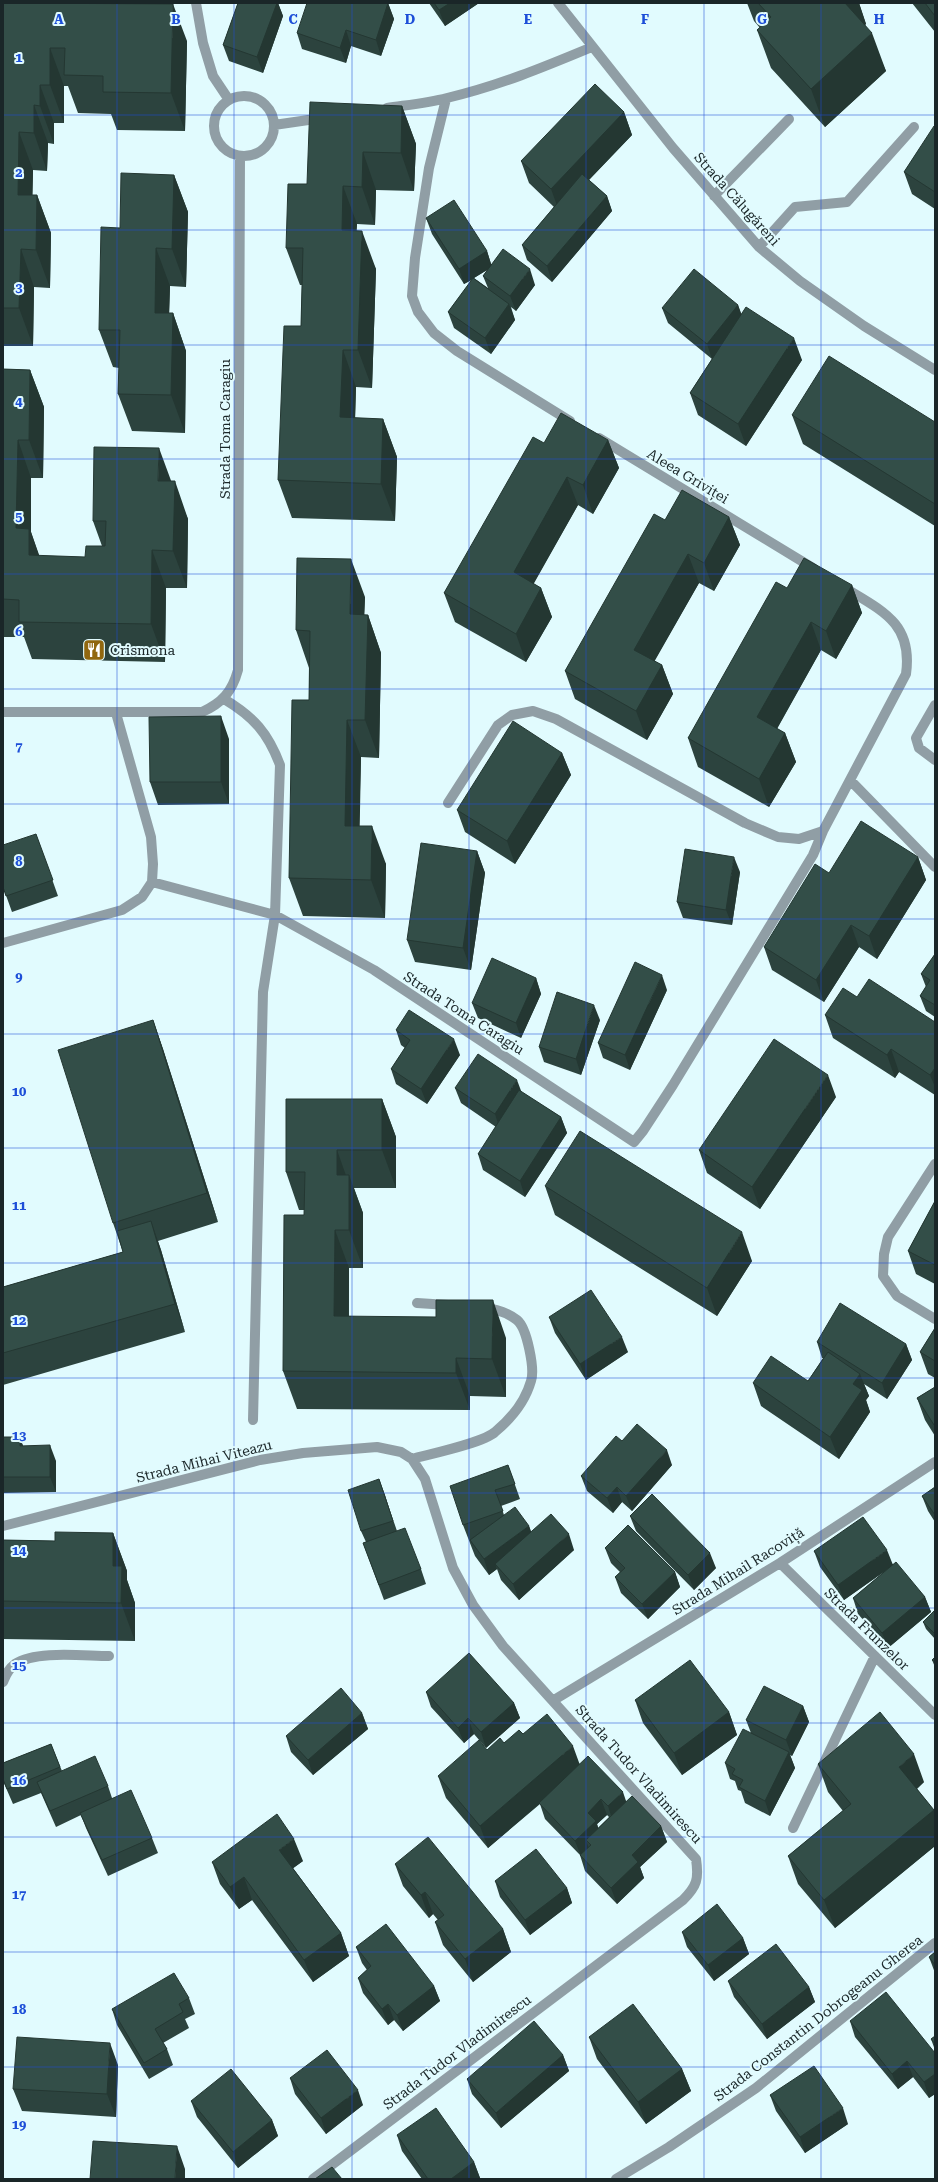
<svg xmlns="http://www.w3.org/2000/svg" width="938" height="2182" viewBox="0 0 938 2182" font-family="'Roboto Serif',serif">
	<rect width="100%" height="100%" fill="#e1fbfe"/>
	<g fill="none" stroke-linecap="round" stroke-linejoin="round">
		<!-- minor -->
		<path stroke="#909ea5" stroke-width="10" d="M196,3l7,40 10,33 16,24
			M558,3l115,145 86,99 41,34 64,45 71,44
			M214 126a30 30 0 1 1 60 0a30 30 0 1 1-60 0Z
			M446,99l-17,69 -14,90 -3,38 6,16 16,21 23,18 113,70
			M387,108c20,-3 41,-5 60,-10 51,-12 97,-31 145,-51
			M274,125l48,-7
			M714,196l75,-77
			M759,247l36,-40 52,-5 67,-75
			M599,438l214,130
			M224,699c30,18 44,34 56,66l-5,150 -12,77 -10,428
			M935,705l-19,33 3,10 16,12
			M3,712h199c20,-9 30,-20 36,-42l2,-514
			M850,780l85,87
			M448,803l50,-78 14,-10 21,-4 23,8 189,104 33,14 21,2 24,-8 83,-157c7,-50 -23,-63 -61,-86
			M152,882l123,33 99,55 260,172 9,-11 30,-46 140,-230 10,-24
			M3,943l119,-33 20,-13 10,-15 1,-18 -2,-27 -35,-124
			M935,1164l-47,73 -4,17 -1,22 14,20 38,23
			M417,1303l31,2
			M412,1459c18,-5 71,-16 83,-27 17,-14 30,-30 36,-51 4,-12 -4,-53 -14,-61 -10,-8 -20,-11 -33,-12
			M3,1526l257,-66 43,-7 74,-6 24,5 11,7 13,20 28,89 20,37 30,41 193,213c3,20 1,27 -13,41l-370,279
			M780,1563l155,152
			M3,1682c3,-7 5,-13 12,-18 21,-14 69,-8 94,-8
			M554,1700l226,-137 155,-101
			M793,1828l82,-172
			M616,2179l53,-32 87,-59 179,-145"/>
	</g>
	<!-- wall -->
	<path fill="#2c433e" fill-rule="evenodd" d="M3,3l184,38 -2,90 -68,-1 -6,-16 -33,-1 -10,-27h-4v37h-10v21l-6,-1 -1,28 -14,-1 -1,25h5l14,38 -1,55 -16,-1 -1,59h-30z
		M238,3h40l5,13 -20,57 -34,-12 -6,-16z
		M388,3l6,16 -13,37 -30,-10 -5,17 -44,-14 -5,-16z
		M429,3h50l-34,23z
		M747,3h112l7,21 -1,1 21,46 -61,56 -54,-59 -14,-38 3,-2 -6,-7z
		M912,3h23v29z
		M402,106l14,38 -2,47 -38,-1 -1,35 -18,-1 -1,7 20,38 -4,119 -16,-1 -1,31 28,1 14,38 -2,64 -103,-3 -14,-38 23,-154 1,-41h-2l-14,-37 21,-64z
		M624,112l8,23 -43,45 18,16 5,15 -60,71 -25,-22 -5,-15 32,-38 -25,-24 -8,-22z
		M935,127v82l-23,-15 -8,-22z
		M174,175l14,37 -2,75 -16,-1 -1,27h4l13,38 -1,82 -53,-2 -14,-37 1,-26 -6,-1 -14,-37 21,-102z
		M426,218l61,33 4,13 44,21 -19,26 -5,-4 4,13 -24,34 -37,-26 -6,-16 24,-32 -8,4 -32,-50zM487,270l-4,6 5,12 -14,-10z
		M738,305l3,9 61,46 -56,86 -48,-31 -8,-22 22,-34 -44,-36 -6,-15z
		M3,369l27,1 14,37 -1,71h-12v54l8,24 46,1 17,-11 -9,-25 78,-40 17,38 -1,69h-21l-1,74 -133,-3 -8,-22h-21z
		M792,415l143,7v104l-132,-82z
		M608,440l11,28 -26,46 -15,-9 -45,79 8,4 11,29 -26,45 -71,-40 -11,-29 100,-150z
		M729,517l11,28 -26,46 -15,-8 -45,78 8,4 11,29 -26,46 -72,-41 -10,-28 100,-151z
		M852,585l10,28 -26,46 -15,-9 -44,79 8,4 11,29 -27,45 -71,-40 -10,-29 99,-150z
		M365,597l-1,18h4l13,38 -2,105 -18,-1 -2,69 27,38 -1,54 -82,-2 -14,-38 20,-178v-32l-13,-38z
		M229,739v65l-71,1 -8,-23z
		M562,753l9,22 -56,89 -50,-32 -8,-22z
		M36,834l22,62 -46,16 -9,-25z
		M477,851l8,22 -14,97 -56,-8 -8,-22z
		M918,857l8,23 -49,79 -18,-12 -35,55 -52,-32 -8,-23 65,-74z
		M740,872l-8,53 -49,-7 -6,-16z
		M935,954v63l-9,-6 -6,-15 6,-9 -5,-13z
		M536,978l5,16 -20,44 -43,-20 -6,-15z
		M667,990l-37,80 -27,-12 -5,-15z
		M857,997l78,25v73l-36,-23 -4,6 -62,-40 -8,-23z
		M153,1020l10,29 55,173 -60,19 3,9 24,82 -182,53v-98l120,-35 -10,-29z
		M600,1020l-19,55 -37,-13 -5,-15z
		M396,1030l64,25 -33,49 -31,-20 -5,-15 14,-21 -4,-3z
		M455,1088l66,4 40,25 6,16 -42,64 -42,-27 -5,-16 18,-27 -35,-24z
		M836,1097l-76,112 -53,-36 -8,-23z
		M382,1099l14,38v51h-42l9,25v55h-14v48l157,22v59l-36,-1v14l-173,-1 -14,-38 21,-156 1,-5h-6l-13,-38z
		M545,1186l207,75 -35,55 -162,-101z
		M935,1201v83l-19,-10 -8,-23z
		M549,1317l79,35 -42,28 -31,-47z
		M935,1328v50l-7,-4 -8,-22z
		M817,1342l89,2 6,16 -25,39 -23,-15 5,12 -3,4 4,12 -31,47 -78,-53 -8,-23 55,-2 15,-23h-1z
		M935,1387v49l-10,-16 -8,-22z
		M3,1437h17l3,9 33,15v31l-53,1z
		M622,1441l50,24 -40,46 -10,-9 -9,11 -26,-22 -6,-15z
		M508,1465l12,34 -19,7 3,9 25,11 2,6 43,18 -55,50 -18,-20 -4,-11 -8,6 -14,-19 -12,-31z
		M379,1479l18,52 24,38 5,15 -42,16 -21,-57 3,-1 -5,-11z
		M935,1487v35l-7,-11 -6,-15z
		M630,1516l86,52 -22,22 -58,-59z
		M113,1533l14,38v9l8,23v38l-132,-2v-99l52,1z
		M605,1548l70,24 5,15 -32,32 -27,-26 -6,-16 5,-5 -9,-9z
		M814,1551l79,13 32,33 6,15 -43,36 -30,-34 -5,-16 31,-26 -40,28 -24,-33z
		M935,1610v29l-9,-10 -3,-7z
		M935,1657v10l-3,-7z
		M426,1692l88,11 6,15 -34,30 -12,-14 -10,9 -33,-36z
		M635,1700l94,12 8,23 -55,40 -39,-52z
		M803,1706l6,16 -17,34 -2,-1 5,13 -25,48 -25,-13 -4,-12 -3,-1 -3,-9 -5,-2 -5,-16 26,-30 -5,-13z
		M362,1713l6,16 -55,46 -22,-23 -5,-16z
		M523,1734l57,30 46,37 35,25 6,16 -27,25 4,11 -27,26 -32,-33 -5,-16 -35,-36 -5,-15 -52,44 -42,-50 -8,-22 49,-26zM607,1815l2,2 -11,11 -1,-4z
		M51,1744l11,27 46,15 4,12 40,40 6,15 -50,23 -22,-48 -5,-13 -25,12 -15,-34 -28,11 -10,-23v-18z
		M818,1764l106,18 -7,7 18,23v34l-100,82 -37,-44 -10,-28 55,-45 -15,-19z
		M303,1861l-10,7 48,65 8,23 -36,26 -61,-82 -13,9 -19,-25 -8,-22z
		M395,1864l108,65 8,23 -38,30 -30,-37 -8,-23 3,-2 -5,-6 -4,4 -26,-32z
		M495,1881l72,7 5,15 -42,32 -30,-38z
		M682,1932l61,6 6,16 -35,27 -27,-34z
		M356,1947l78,39 6,15 -37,30 -9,-11 -6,5 -25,-32 -5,-15 9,-8 -5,-7z
		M935,1952v21l-6,-16z
		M728,1981l81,6 6,15 -48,37 -33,-42z
		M189,1998l6,16 -10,5 4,9 -26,15 4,6 6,16 -24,14 -32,-54 -5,-16z
		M850,2021l85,32v41l-6,4 -16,-21 -15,12 -43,-52z
		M935,2036v14l-4,-11z
		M589,2037l93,32 9,22 -45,33 -49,-65z
		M563,2055l6,16 -68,57 -29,-34 -5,-15z
		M118,2065l-2,52 -94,-6 -9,-22z
		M290,2078l73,27 -37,29 -31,-40z
		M770,2095l78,29 -43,29 -29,-42z
		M191,2101l81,19 6,16 -40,32 -41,-51z
		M397,2135l77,27 6,16 -2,1h-56l-20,-28z"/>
	<!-- shaded-wall -->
	<path fill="#243732" d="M277,3h1l5,13 -20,57 -6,-16z
		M388,3l6,16 -13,37 -5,-16z
		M450,3h29l-34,23 -6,-16z
		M842,3h17l7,21 -13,11z
		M173,4l14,37 -2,90 -14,-38z
		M346,30l5,16 -5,17 -6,-15z
		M872,33l14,38 -61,56 -14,-38z
		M50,48l14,38v37l-14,-38z
		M40,85l14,38v21l-14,-38z
		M34,105l14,38 -1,28 -13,-38z
		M402,106l14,38 -2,47 -13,-38z
		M624,112l8,23 -73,76 -8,-22z
		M19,132l14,38 -1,62 -14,-37z
		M363,152l13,38 -1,35 -13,-38z
		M174,175l14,37 -2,75 -14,-38z
		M343,186l14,38 -2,44 -13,-38z
		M37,195l14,38 -1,55 -14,-38z
		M607,196l5,15 -60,71 -5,-16z
		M362,231l14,38 -4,119 -14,-38z
		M156,248l14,38 -2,65 -13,-38z
		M21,249l13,38 -1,59 -14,-38z
		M487,251l5,16 -28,17 -5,-15z
		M530,269l5,16 -19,26 -6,-15z
		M509,304l6,16 -24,34 -6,-16z
		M738,305l6,16 -32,38 -5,-15z
		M173,313l13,38 -1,82 -14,-38z
		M794,338l8,22 -56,86 -8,-22z
		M343,350l13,37 -2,68 -14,-38z
		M30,370l14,37 -1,71 -14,-38z
		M383,419l14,38 -2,64 -14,-37z
		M18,440l13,38v54l12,34v27l-27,-65z
		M608,440l11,28 -26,46 -10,-29z
		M159,448l14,38 -15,-5z
		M567,477l11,28 -54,96 -10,-29z
		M175,481l13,38 -1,69 -14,-37z
		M729,517l11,28 -26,46 -10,-28z
		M152,550l14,38 -1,74 -14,-38z
		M688,554l11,29 -54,95 -11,-28z
		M351,559l14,38 -2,55 -13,-38z
		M852,585l10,28 -26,46 -10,-28z
		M541,588l11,29 -26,45 -10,-28z
		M368,615l13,38 -2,105 -14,-38z
		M811,622l10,28 -54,96 -10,-29z
		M662,665l11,29 -26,46 -11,-29z
		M221,716l8,23v65l-8,-22z
		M347,720l14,37 -2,107 -14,-38z
		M785,733l11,29 -27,45 -10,-28z
		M562,753l9,22 -56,89 -8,-23z
		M372,826l14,38 -1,54 -14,-38z
		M477,851l8,22 -14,97 -8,-22z
		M734,857l6,15 -8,53 -6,-15z
		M918,857l8,23 -49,79 -8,-23z
		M851,925l8,22 -35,55 -8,-22z
		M662,975l5,15 -37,80 -5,-15z
		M536,978l5,16 -20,44 -5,-15z
		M594,1005l6,15 -19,55 -5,-16z
		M153,1020l10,29 55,173 -11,-29z
		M454,1039l6,16 -33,49 -6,-15z
		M891,1049l8,23 -4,6 -8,-23z
		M935,1068v19l-5,-12z
		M828,1075l8,22 -76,112 -8,-22z
		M517,1080l6,16 -23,34 -5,-16z
		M382,1099l14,38v51l-14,-38z
		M561,1117l6,16 -42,64 -5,-16z
		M337,1150l12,34v-9l14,38v55l-14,-38 -12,-55z
		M151,1221l10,29 24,82 -10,-28z
		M335,1230l14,38 -1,86 -14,-38z
		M742,1232l10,29 -35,55 -10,-28z
		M493,1300l13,38v59l-14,-38z
		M622,1337l6,15 -42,28 -6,-16z
		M906,1344l6,16 -25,39 -5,-16z
		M456,1358l14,38v14l-14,-37z
		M860,1374l9,22 -3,4 4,12 -31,47 -9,-22 23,-53z
		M20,1437l5,15 -5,-6z
		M50,1445l6,16v31l-6,-15z
		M667,1450l5,15 -40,46 -6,-15z
		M379,1479l6,16 13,42 -5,-16z
		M617,1487l5,15 -9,11 -6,-15z
		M529,1526l6,16 -40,22 2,5 -8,6 -5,-16z
		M113,1533l14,38v9l8,23v38l-14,-38 -8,-37z
		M569,1534l5,16 -55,50 -6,-16z
		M887,1550l6,15 -49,35 -6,-15z
		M710,1553l6,15 -22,22 -6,-15z
		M675,1572l5,15 -32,32 -6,-15z
		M925,1597l6,15 -43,36 -6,-15z
		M514,1703l6,15 -34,30 -5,-16z
		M803,1706l6,16 -17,34 -6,-16z
		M729,1712l8,23 -55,40 -8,-22z
		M362,1713l6,16 -55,46 -5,-15z
		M468,1718l6,16 -10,9 -6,-15z
		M573,1746l8,22 -93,80 -8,-22z
		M789,1752l6,16 -25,48 -5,-15z
		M914,1754l10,28 -15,13 -10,-28z
		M623,1792l5,15 -15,15 -5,-16z
		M601,1799l6,16 -10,9 4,13 -10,8 -5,-5 3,9 -8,7 -6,-15 13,-28z
		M934,1810l1,2v34l-100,82 -11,-28z
		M661,1826l6,16 -27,25 4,11 -27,26 -6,-16 21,-33z
		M294,1839l9,22 -15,11 -9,-22z
		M244,1877l8,23 -13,9 -9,-22z
		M567,1888l5,15 -42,32 -5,-15z
		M425,1892l8,22 -4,4 -8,-23z
		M503,1929l8,23 -38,30 -8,-23z
		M341,1933l8,23 -36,26 -9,-22z
		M743,1938l6,16 -35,27 -6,-16z
		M434,1986l6,15 -37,30 -6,-16z
		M809,1987l6,15 -48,37 -5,-15z
		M388,2004l6,16 -6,5 -6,-16z
		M110,2043l8,22 -2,52 -9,-23z
		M563,2055l6,16 -68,57 -5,-15z
		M907,2061l6,16 -15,12 -6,-15z
		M682,2069l9,22 -45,33 -8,-22z
		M935,2074v20l-6,4 -5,-16z
		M358,2090l5,15 -37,29 -5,-16z
		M843,2108l5,16 -43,29 -5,-16z
		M272,2120l6,16 -40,32 -5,-16z
		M177,2146l8,23v10h-10z
		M474,2162l6,16 -2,1h-27z"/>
	<!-- building -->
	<path fill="#334e48" stroke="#243732" d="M3,3l170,1 -2,89 -68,-1v-16l-39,-1 1,-27h-15v37h-10v21l-6,-1v28l-15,-1 -1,63h19l-1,55 -15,-1 -2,59h-16z
		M238,3h39l-20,54 -34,-12z
		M307,3h81l-12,37 -30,-10 -6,18 -43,-15z
		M434,3h16l-11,7z
		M758,3h87l27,30 -61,56 -54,-59 14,-13z
		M925,3h10v13z
		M595,84l29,28 -73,77 -30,-28z
		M310,102l92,4 -1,47 -38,-1 -1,35 -19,-1 -1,44 20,1 -4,119h-15l-3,67 43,2 -2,65 -103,-4 6,-154h17l2,-78h-17l2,-64h19z
		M934,126l1,1v65l-31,-20z
		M121,173l53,2 -2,74 -16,-1 -1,65h18l-2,82 -53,-1 2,-64h-21l2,-103 19,1z
		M582,174l25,22 -60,70 -25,-21z
		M454,200l33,51 -28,18 -33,-51z
		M503,249l27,20 -20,27 -27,-20z
		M694,269l44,36 -31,39 -45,-36z
		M473,278l36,26 -24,34 -37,-26z
		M746,307l48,31 -56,86 -48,-31z
		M829,356l106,66v82l-143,-89z
		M3,369l27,1 -1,70h-11l-2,88 13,1v26l56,2 1,-11h19l1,-25h-13l1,-74 65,1 -1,33h17l-2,70 -21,-1 -1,74 -132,-2v-22l-16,-1z
		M561,413l47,27 -25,45 -16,-8 -53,95 27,16 -25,46 -72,-41 89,-156 11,6z
		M682,490l47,27 -25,46 -16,-9 -54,96 28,15 -26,46 -71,-40 89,-157 11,6z
		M297,558l54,1 -1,55 18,1 -3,105h-18l-2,106h27l-1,54 -82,-2 3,-178h17l1,-69 -14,-1z
		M804,558l48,27 -26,46 -15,-9 -54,95 28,16 -26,46 -71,-41 88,-156 11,6z
		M221,716v66h-71l-1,-65z
		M513,721l49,32 -55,88 -50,-31z
		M861,821l57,36 -49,79 -18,-11 -35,55 -52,-33 51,-83 14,9z
		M36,834l17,46 -47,16 -3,-9v-42z
		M421,843l56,8 -14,97 -56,-8z
		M685,849l49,8 -8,53 -49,-8z
		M935,954v51l-15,-9 10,-16 -9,-6z
		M492,958l44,20 -20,45 -44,-20z
		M635,962l27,13 -37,80 -27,-12z
		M869,979l66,43v46l-5,7 -39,-26 -4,6 -62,-40 18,-27 14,9z
		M557,992l37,13 -18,54 -37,-12z
		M409,1010l45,29 -33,50 -30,-20 19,-29 -14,-10z
		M153,1020l54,173 -94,30 -55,-173z
		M774,1039l54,36 -76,112 -53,-37z
		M478,1054l39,26 -22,34 -40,-26z
		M519,1090l42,27 -41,64 -42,-27z
		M286,1099h96v51h-45v25h12v55h-14l-1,86 102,1v-17h57l-1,59 -36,-1v15l-173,-2 1,-156h20l1,-43h-19z
		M580,1131l162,101 -35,56 -162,-102z
		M935,1201v64l-27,-14z
		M151,1221l24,83 -172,49v-66l120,-35 -6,-21z
		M591,1290l31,47 -42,27 -31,-47z
		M840,1303l66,41 -24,39 -65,-41z
		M935,1328v33l-15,-9z
		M828,1352l32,22 -7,10 9,6 -32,47 -77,-54 18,-27 37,25z
		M935,1387v38h-1l-17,-27z
		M637,1424l30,26 -41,46 -9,-9 -10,11 -26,-22 35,-40 6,5z
		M3,1437h17v9l30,-1v32h-47z
		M508,1465l7,19 -20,6 8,21 -40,14 -13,-39z
		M379,1479l14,42 -32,10 -13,-41z
		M935,1487v28l-13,-19z
		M652,1494l58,59 -22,22 -58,-59z
		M515,1507l14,19 -45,33 -14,-19z
		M551,1514l18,20 -56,50 -18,-20z
		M863,1517l24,33 -49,35 -24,-34z
		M628,1525l47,47 -33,32 -27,-27 10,-9 -20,-20z
		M405,1528l16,41 -42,16 -16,-42z
		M55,1532l58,1v33h9l-1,37 -118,-2v-61l52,1z
		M896,1562l29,35 -43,36 -29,-35z
		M935,1610v24l-12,-12z
		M469,1653l45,50 -33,29 -13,-14 -10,10 -32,-36z
		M935,1657v5l-3,-2z
		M690,1660l39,52 -55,41 -39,-53z
		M764,1686l39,20 -17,34 -40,-20z
		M341,1688l21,25 -54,47 -22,-24z
		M880,1712l34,42 -15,13 35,43 -110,90 -36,-44 63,-52 -33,-40z
		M547,1714l26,32 -93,80 -42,-50 41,-36 8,10 13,-12 4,5 15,-13 4,4z
		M743,1729l46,23 -24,49 -26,-14 4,-7 -11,-6 3,-5 -10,-6z
		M51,1744l9,23 -53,22 -4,-10v-16z
		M95,1756l13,30 -58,25 -13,-29z
		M588,1756l35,36 -15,14 -7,-7 -13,14 8,8 -21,20 -36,-38z
		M131,1790l21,48 -50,22 -22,-47z
		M632,1796l29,30 -29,29 6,7 -27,26 -31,-33 11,-10 -5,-5z
		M277,1814l17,25 -15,11 62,83 -37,27 -60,-83 -14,10 -18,-25z
		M428,1837l75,92 -38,30 -30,-37 9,-7 -19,-23 -4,3 -26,-31z
		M536,1849l31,39 -42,32 -30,-39z
		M717,1904l26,34 -35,27 -26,-33z
		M386,1924l48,62 -37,29 -9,-11 -6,5 -24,-31 13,-12 -15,-19z
		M776,1944l33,43 -47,37 -34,-43z
		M935,1952v13l-6,-8z
		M174,1973l15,25 -10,6 4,8 -28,17 12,20 -23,14 -32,-54z
		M886,1992l49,61v21l-11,8 -17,-21 -15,13 -42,-53z
		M633,2004l49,65 -44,33 -49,-65z
		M534,2021l29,34 -67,58 -29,-34z
		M935,2036v8l-4,-5z
		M17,2037l93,6 -3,51 -94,-5z
		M327,2050l31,40 -37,28 -31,-40z
		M814,2066l29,42 -43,29 -30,-42z
		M231,2069l41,51 -39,32 -42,-51z
		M436,2108l38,54 -23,17h-23l-31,-44z
		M93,2141l84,5 -2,33h-85z
		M332,2167l10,12h-27z"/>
	<!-- grid -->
	<path fill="none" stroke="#1d4ed8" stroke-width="1" stroke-opacity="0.55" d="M117,3v2176M234,3v2176M352,3v2176M469,3v2176M586,3v2176M704,3v2176M821,3v2176M3,115h932M3,230h932M3,345h932M3,459h932M3,574h932M3,689h932M3,804h932M3,919h932M3,1034h932M3,1148h932M3,1263h932M3,1378h932M3,1493h932M3,1608h932M3,1723h932M3,1837h932M3,1952h932M3,2067h932"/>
	<!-- icons -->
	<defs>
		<g id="restaurant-square" transform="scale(1.15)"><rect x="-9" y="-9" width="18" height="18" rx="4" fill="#91670f" stroke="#e1fbfe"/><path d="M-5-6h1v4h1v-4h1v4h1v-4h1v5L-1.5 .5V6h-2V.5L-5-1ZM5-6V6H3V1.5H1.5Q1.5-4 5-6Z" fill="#fff"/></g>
	</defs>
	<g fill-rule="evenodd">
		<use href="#restaurant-square" x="94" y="650"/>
	</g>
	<g text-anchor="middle" stroke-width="4" stroke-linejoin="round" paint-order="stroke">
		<!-- street labels -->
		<g font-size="14" fill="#1a2628" stroke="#e1fbfe">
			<text transform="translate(737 199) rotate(48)" y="5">Strada Călugăreni</text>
			<text transform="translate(225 429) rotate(-90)" y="5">Strada Toma Caragiu</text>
			<text transform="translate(688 476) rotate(31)" y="5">Aleea Griviței</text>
			<text transform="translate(464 1013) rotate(33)" y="5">Strada Toma Caragiu</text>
			<text transform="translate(204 1461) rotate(-14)" y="5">Strada Mihai Viteazu</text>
			<text transform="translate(738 1571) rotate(-32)" y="5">Strada Mihail Racoviță</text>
			<text transform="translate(867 1629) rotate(44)" y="5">Strada Frunzelor</text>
			<text transform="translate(639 1774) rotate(48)" y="5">Strada Tudor Vladimirescu</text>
			<text transform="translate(818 2018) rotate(-38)" y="5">Strada Constantin Dobrogeanu Gherea</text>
			<text transform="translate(457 2052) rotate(-37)" y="5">Strada Tudor Vladimirescu</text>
		</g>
		<!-- poi labels -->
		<g font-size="14" fill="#1a2628" stroke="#e1fbfe" text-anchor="start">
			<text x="110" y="655">Crismona</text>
		</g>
	</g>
	<g font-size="13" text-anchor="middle" font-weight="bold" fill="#1d4ed8" stroke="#e1fbfe" stroke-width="4" stroke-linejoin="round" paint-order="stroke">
		<text x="59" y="24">A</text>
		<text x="176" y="24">B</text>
		<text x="293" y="24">C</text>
		<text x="410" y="24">D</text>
		<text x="528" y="24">E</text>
		<text x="645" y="24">F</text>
		<text x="762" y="24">G</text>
		<text x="879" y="24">H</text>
		<text x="19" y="62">1</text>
		<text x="19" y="177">2</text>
		<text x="19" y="292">3</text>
		<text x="19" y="406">4</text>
		<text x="19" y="521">5</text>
		<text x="19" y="636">6</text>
		<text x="19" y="751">7</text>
		<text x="19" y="866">8</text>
		<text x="19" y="981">9</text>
		<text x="19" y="1096">10</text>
		<text x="19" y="1210">11</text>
		<text x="19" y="1325">12</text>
		<text x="19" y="1440">13</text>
		<text x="19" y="1555">14</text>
		<text x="19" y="1670">15</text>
		<text x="19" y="1785">16</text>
		<text x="19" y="1899">17</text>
		<text x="19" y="2014">18</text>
		<text x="19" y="2129">19</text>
	</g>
	<!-- border -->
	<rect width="938" height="2182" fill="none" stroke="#1a2628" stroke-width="8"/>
</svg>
